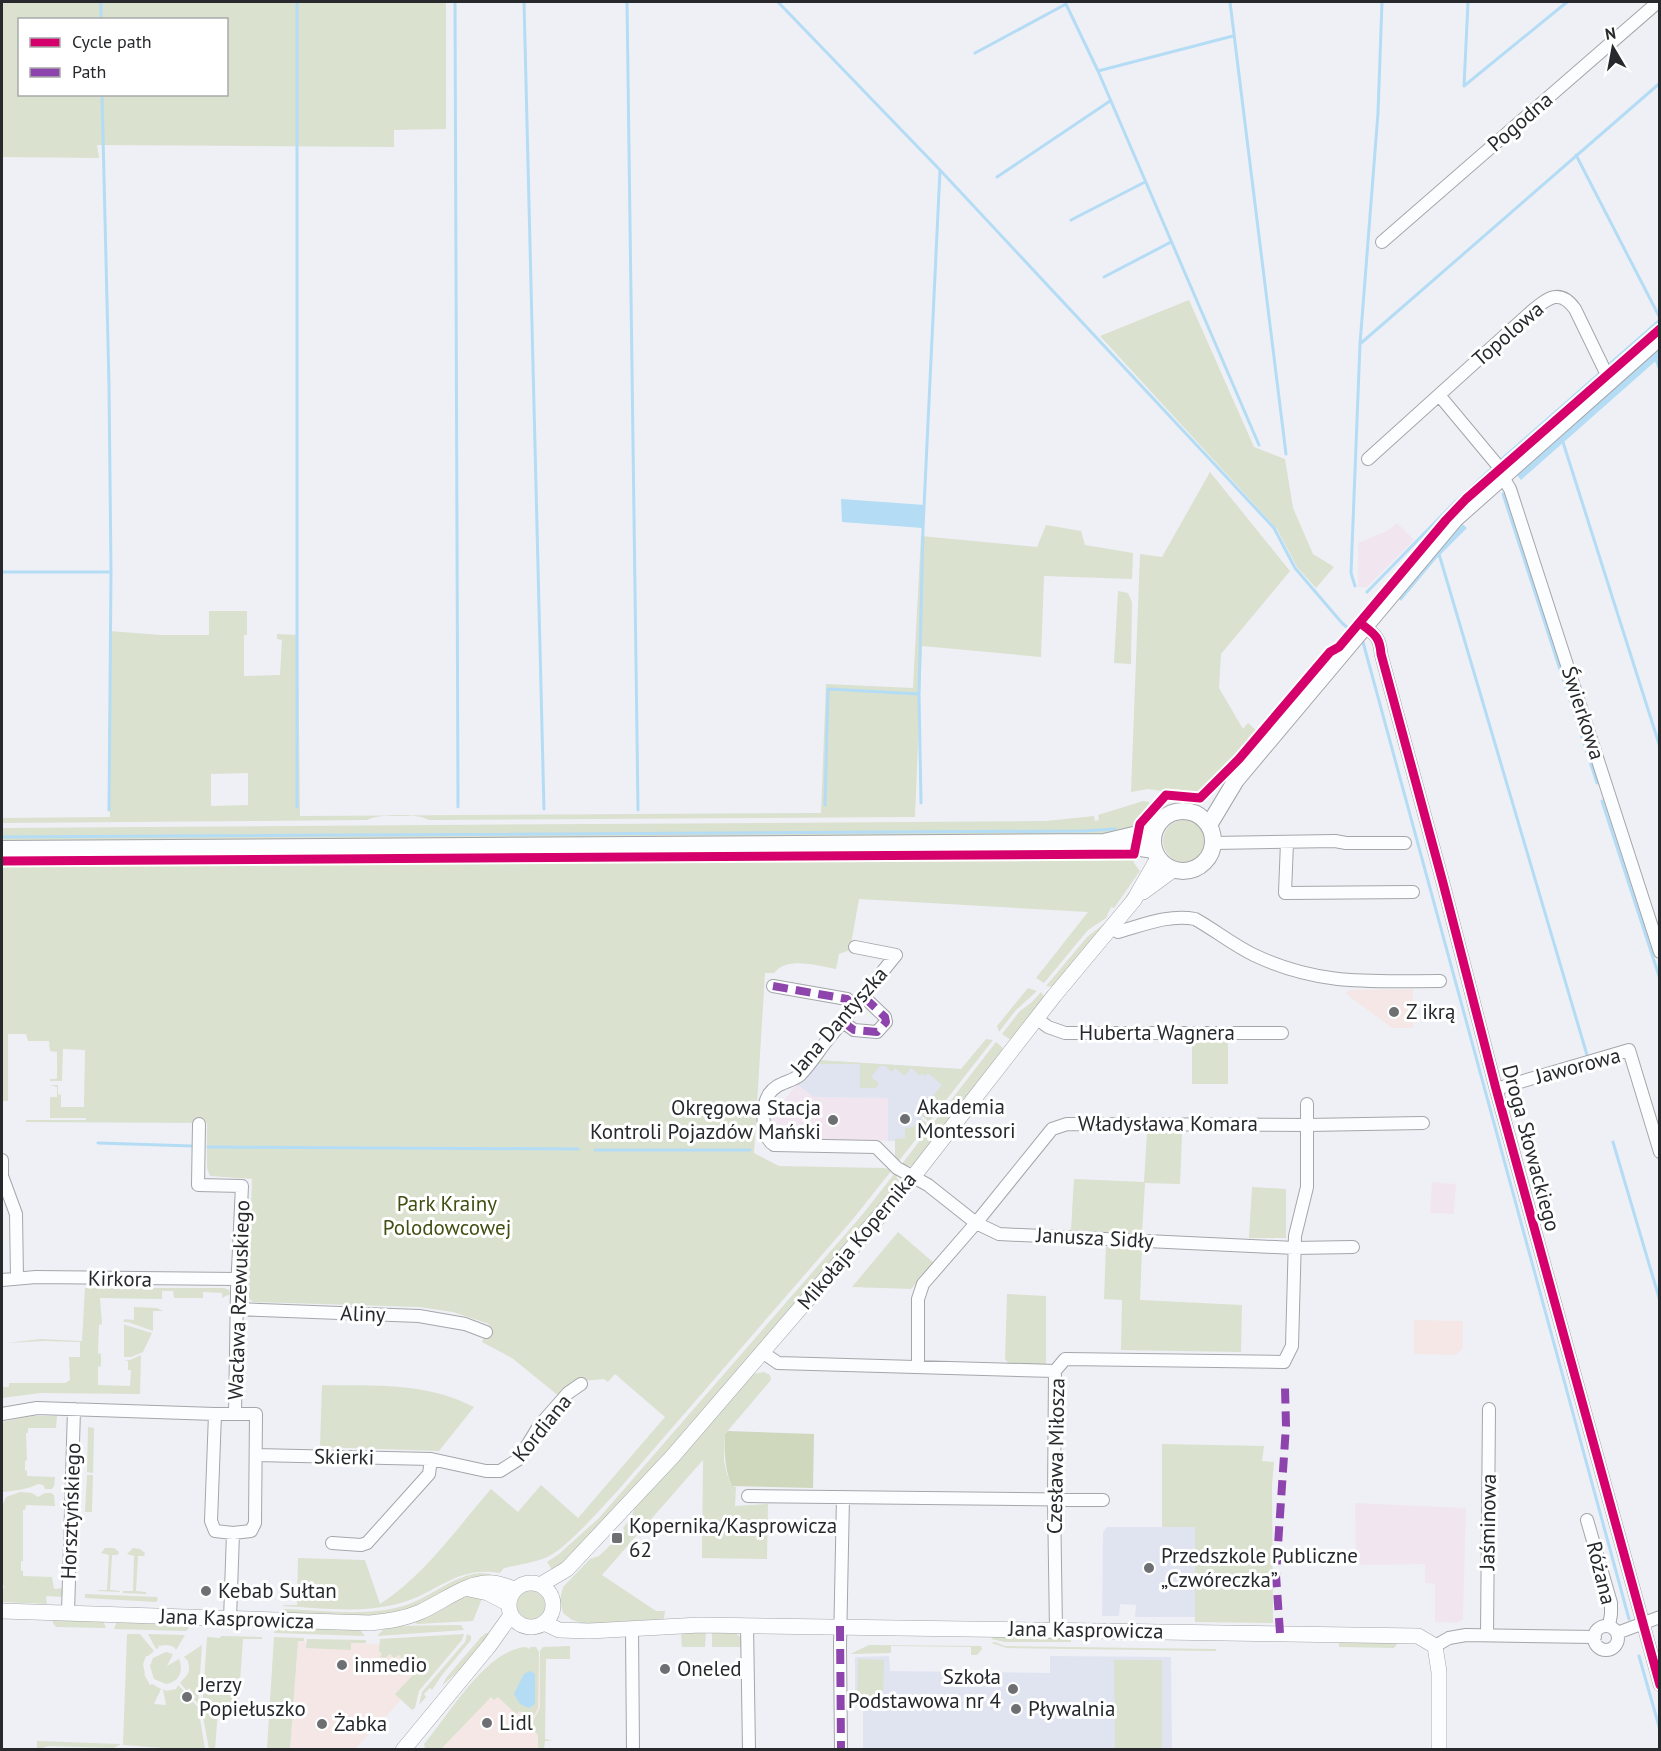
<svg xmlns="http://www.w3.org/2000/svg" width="1661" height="1751" viewBox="0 0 1661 1751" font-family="'PT Sans',sans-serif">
	<rect width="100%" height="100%" fill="#eef0f6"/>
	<!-- commercial -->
	<path fill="#f4e7e5" d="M1413,989v39h-21l-46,-34 3,-4z
		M1414,1320l49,1v27l-7,7 -42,-1z
		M298,1641l137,5 5,13 -85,90 -65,1z
		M518,1656h23l-1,93 -110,1z"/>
	<!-- industrial -->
	<path fill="#f1e6f0" d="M1397,523l17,17 -47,47h-9v-44l29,-12z
		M797,1084l16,13 76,1 -1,43 -113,-2 -7,-7v-12z
		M1432,1182l24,2 -2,30 -24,-1z
		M1355,1503l111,5 -3,112 -6,3 -22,-1v-38l-10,-1v-19l-69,1z"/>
	<!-- built -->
	<path fill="#e0e4f1" d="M816,1060l145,9 -58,72h-15v-43l-75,-1 -16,-13z
		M1107,1527h88v90h-60l1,-12 -16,-1 -1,12h-17l1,-84z
		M889,1656l1,15 160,2v-17l121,1 1,92h-309v-39l-8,-5v-48z"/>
	<!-- green -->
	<path fill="#dae1ce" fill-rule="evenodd" d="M2,2h444v127l-52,1v17l-297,-2 2,13 -97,-1zM20,20h206v74h-206z
		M1189,300l65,147 31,12 8,49 20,46 21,13 -18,21 -19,-21 -20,-38 -177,-193z
		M1210,472l80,99 -69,83 -2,34 24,41 5,-6 10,9 -22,26 -38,38 -50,-7 -17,3 9,-238 22,3z
		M1046,525l35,6 4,14 48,8 -1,26 -88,-3 -3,81 -119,-11 -7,171 -486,3c-14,-7 -49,-6 -62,0l-365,3v-5l108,-1 -1,-186 52,4h48v-24h38v24h-3v41l36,-1 2,-35 -5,-1v-5l21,1 2,181 521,-3 5,-129 87,4 8,-152 116,11zM248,773v32l-37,1v-32z
		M1118,591l10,2 4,9 -1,62 -17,-1z
		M1143,801l7,1 -3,4 1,4 -9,12 -6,2v8l-56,4 -1075,6v-14l1044,-7 48,-5 1,5 4,-1 -1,-5z
		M1163 841a21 21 0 1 1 42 0a21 21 0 1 1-42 0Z
		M1102,848l31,4 -1131,7v-4z
		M1122,856v2l11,-2 1,7 6,8 -26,37 -3,-1 -5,11 -18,12 -44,53 -8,-5 52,-66 -229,-13 -9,51 -11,4 -3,15c-19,-3 -48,-13 -62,4h-9l-11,180 25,13 105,2 8,2 -39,49 -233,269c-16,17 -55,63 -75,70 -13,5 -28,7 -41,10l-4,5c-47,-8 -64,23 -107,32 -35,8 -74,3 -110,1v-1h14l1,-47 67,2 15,44c44,-28 77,-76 111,-115l27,23 23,-27 37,33 87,-101 -50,-43 -7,8 -4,-3 -23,2 -21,16 -48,-39 -30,-16 7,-18 -36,-12 -34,-5 -166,-5 -5,-4 4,-119 -42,-3 -3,-8v-45l-181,-1v-2h60v-2h-36v-21h7v-10l-7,-2h8v9l3,1v12h23l1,-57 -22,-1 -1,32h-12v-2h7v-27l-7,-1 -1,-10h-21l-2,-7h-18v67h-6v-238z
		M1143,873l2,2 -25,34 -65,78 -9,-1 41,-49 22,-17z
		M1028,988l9,3 -21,19 -17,22 -2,-6z
		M1041,992l5,7 -33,40h-4l-7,-5 18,-23 12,-9z
		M986,1039l7,1 -64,82 -10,-9 23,-28 -14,-12 -3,3 -3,-2 -2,2 -9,-8 -6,8 -10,-8 -3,4 -7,-6h-5l-9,11 8,6 -3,5h-16v-24h-44v-4l145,9z
		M1192,1041h36v43h-36z
		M996,1042l6,5 1,5 -87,111 -5,3 -10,-1z
		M920,1118l8,6 -30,38 -3,-2v-21l10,-1v-10l8,-1z
		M1147,1133h35l-2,51 -35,-1 -3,51 -71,-4 3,-51 70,3z
		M895,1173l4,9 -267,311 -53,55 -26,23 -6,-9 12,-8 40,-36 263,-303z
		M1252,1187l34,2v49h-37z
		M898,1232l36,31 -23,26 -59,-2z
		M1106,1247l36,2 -2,51 102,5 -1,47 -120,-2 1,-50 -18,-1z
		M85,1288h139l5,2 1,4 -8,4v-5l-19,-1v6h-29l-1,-7h-11v8l-62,-1 2,26 -3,1 -1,28 3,1v12l-3,1v18l32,1 1,-16h-3v-9l-4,-1h6l11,-5 -1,39 -100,-1 -38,5v-11h7v-4h56l5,-3 -1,-23h11v-15l-35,-1 -39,2 35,-4 41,2z
		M1007,1294l39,2v69l-37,-1 -4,-5z
		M134,1307l23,1 6,3h-10v20l-25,-9h-5l2,-3 9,1z
		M122,1324l30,9 -9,19 -12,5h-7v-32z
		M764,1372l6,3 1,5 -46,54 -1,27 3,13 5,12 4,1 -1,19 33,-2 -1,55 -65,-1 1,-98 -101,115 54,36h9l-1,8 -79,5 -13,-4 -9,-7 -3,-13 3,-13 27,-28 9,-3 26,-25 -2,-3 8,-10 4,-11 119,-133z
		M322,1385c52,1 104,-3 152,22l-35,44 -119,-4z
		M32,1416h25l-1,12h-28v5h-2l1,27 -2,1v9l2,1v5l28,1 -1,9 -2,3h-7l-2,-4 -5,-1c-9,5 -24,7 -35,8l-1,-70z
		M88,1427l6,1 -1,45 -6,-1z
		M1162,1444l102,2 -2,15 12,1 -2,23 1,138 -78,-1v-95h-33z
		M87,1475h6l-1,37h-7z
		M20,1492l12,1 6,4 7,-4h6l3,2 1,11 -29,-1 -1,5h-2v51h-2v10h2v5l29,1 2,12 10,-1v9l-18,-1 1,8 -45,-2v-14h2l-2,-9v-73l4,-9z
		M105,1548h9l5,4 -1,3h-6l-2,35 10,1v1l-22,-1v-1h9l2,-35 -8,-2z
		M133,1548l7,1 5,4 -1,3h-6l-2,35 10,1v2l-23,-1v-2h10l1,-35 -7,-2z
		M481,1573l9,1v3l-87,34 -25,5 -95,-2v-5c41,1 86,9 126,-5 24,-9 46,-29 72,-31z
		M517 1605a14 14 0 1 1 28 0a14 14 0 1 1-28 0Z
		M85,1594l72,3 1,3 -2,2 -71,-4z
		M476,1595l7,1 -10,25 -56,3 -3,-3 44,-22z
		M53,1618l50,3 3,7 -50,-1 -3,-4z
		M117,1621l72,2v5l-3,3 -72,-2z
		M461,1625l3,5 -87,6 7,-7 10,-3z
		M289,1627l71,3 5,6 -91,-3 1,-4z
		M684,1630l19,1 3,2 -1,14h-23l-1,-13z
		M714,1631h20l7,7 1,9h-30v-14z
		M486,1633h6l-22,27 -28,26 4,-8 35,-41z
		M127,1634h13l14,17 -6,5h-2l-3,8 2,10h-1l6,11 2,-1 9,5 -7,15 12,1 -3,-16 3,2 10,-2 2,-4 8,8 -4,9 9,-2 7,7 7,42h-29l-53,-4z
		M148,1634l37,1 -9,15c-2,-6 -12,-5 -18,-4l1,2 -3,1z
		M464,1634l-2,6 -43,51 -4,17 -3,2 -17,-16 18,-19 -14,-13 3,-4 -3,-3 -5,3 -4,-4 -5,4 -5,-1 2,-3 -3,-3 1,-12z
		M467,1634l4,2v4l-29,35 -10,15 -2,-2 -6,6 2,3 -7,8 3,-13 43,-50z
		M995,1635l76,2v5h-66l-14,-3z
		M221,1636l41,1v2h-19l-5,72h-20l-3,38h-6l-7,-38 5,-74 13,1z
		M274,1637l30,1v3h-6l-8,108h-23z
		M307,1639l59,1v3h-15v7l-45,-2z
		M1339,1639l58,1v4l-3,4 -55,-1z
		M995,1642l10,4 211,3v2l-209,-3 -16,-5z
		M202,1645l-4,59 -4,-5 2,-2 -7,-9 -2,3 -7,-8c7,-8 11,-9 8,-22l-4,-4z
		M869,1645l112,1 1,3 -5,6h-6v-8l-80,-1v7l-41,1z
		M570,1646v13h-24l-1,80 7,2h-7l-1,8h-6v-14l-8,-8 10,-19v-57l3,-4z
		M526,1647l4,2v-2h6l3,5 -1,56 -7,14 -11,-11 -4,3 -18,-17 -4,3 -3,-3 -50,52h-16l-1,-5c25,-29 61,-94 102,-97z
		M166,1652l7,2 -6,12 12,-7c5,13 0,23 -13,25l-12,-5 -4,-13 3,-8z
		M858,1659l26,1 -1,46 -26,-1z
		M1114,1660h48v89h-47z
		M37,1741l84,3 -7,4 -66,-2 -11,4z"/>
	<!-- forest -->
	<path fill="#cfd8bd" d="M728,1431l86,3 -1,54 -81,-2c-8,-18 -7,-32 -7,-52z"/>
	<!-- water -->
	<path fill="#b4dcf5" d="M1659,344v14l-138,122 -6,-7z
		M841,499l84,6 -2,23 -81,-6z
		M1461,523l6,5 -31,31 -35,42 -4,-4z
		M530,1671l5,3v30l-6,4 -9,-4 -6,-10 10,-20z"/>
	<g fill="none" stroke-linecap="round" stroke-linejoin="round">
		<!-- stream -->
		<path stroke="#b4dcf5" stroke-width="3" d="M101,2v18
			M455,2l3,805
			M524,2l20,807
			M627,2l11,808
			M778,2l162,168 334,358 21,40 47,55 7,6
			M1065,2l33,69 135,-35
			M1230,2l56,452
			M1468,2l-4,84 103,-84
			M975,53l91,-49
			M1098,71l161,374
			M102,94l7,291 2,187 -2,238
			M1576,155l84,163
			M997,177l113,-76
			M1071,220l74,-38
			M1104,277l67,-35
			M1360,344l300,-261
			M1655,357l5,13
			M1611,363l49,-43
			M1562,439l98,308
			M1502,459l97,-85
			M1503,494l94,289
			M1439,554l148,501
			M2,572h109
			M1355,586l-4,-13 9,-229 18,-231 4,-111
			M1367,592l88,-90 37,-34
			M1363,642l266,977
			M919,694l2,109
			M1602,801l58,178
			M825,805l3,-116 91,5 4,-166 17,-358
			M297,807v-805
			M2,837l1082,-6 31,-2
			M1613,1142l47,159
			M98,1143l94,3
			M208,1147l370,2
			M595,1150h155
			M1639,1656l21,74"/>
		<!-- minor casing -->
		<g stroke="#a4a6aa" stroke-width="14">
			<path id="minor" d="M1382,242l276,-240
				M1439,395l65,78
				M1368,459l164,-148c16,-13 28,-23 43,-2l32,66 4,5
				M1502,476l8,13 150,463
				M1364,626c12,9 16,13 17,28l62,229 53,206 164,596
				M1287,842l-2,51 128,-1
				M1213,843l122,-2 11,2h59
				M1111,928l7,4c25,-7 51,-18 77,-13 20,11 38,26 59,36 65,31 117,26 186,26
				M855,947l41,8c-23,28 -44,56 -67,83 -10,12 -18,26 -29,37 -10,8 -23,7 -31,19 -8,13 -8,43 5,51l102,2 21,21 31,17 48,38 23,11 295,14 59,-1
				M773,986l74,13 8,7
				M1036,1018l12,9 17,6h217
				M843,1022l11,8 23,2 9,-10 -1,-5 -22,-21
				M1496,1089l133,-39 31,102
				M199,1124l-1,61 44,1 -5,104 -2,124
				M2,1160v16l14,38 1,64
				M2,1280l34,-3 202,2
				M237,1309l182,7 46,8 21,8
				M762,1352l16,11 277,8
				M918,1367v-68l5,-15 53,-61 76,-94 15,-5 240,1 116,-2
				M2,1414l35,-6 178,6
				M215,1414h41l-1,109 -4,8 -18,2 -18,-2 -4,-10z
				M256,1455l175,4 55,12h14l19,-12 20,-33 29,-33 13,-9
				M748,1496l355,4
				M1587,1520l24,83v11l-2,12
				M332,1543l29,2 6,-2 62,-69 2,-15
				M68,1613l6,-204
				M230,1619l3,-86
				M747,1625l2,125
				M1594 1638a12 12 0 1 1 24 0a12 12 0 1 1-24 0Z
				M632,1628l1,122
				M1056,1630l-2,-131 1,-128 10,-12 219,3 8,-16 3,-110 12,-49v-83
				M1617,1633l43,-16
				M1487,1635l2,-226
				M1435,1646l14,-8 17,-3 129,2
				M841,1750l-1,-104 3,-149"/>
		</g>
		<!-- tertiary casing -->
		<g stroke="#a4a6aa" stroke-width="16">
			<path id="tertiary" d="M1143,892l30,-22
				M509 1605a22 22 0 1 1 44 0a22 22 0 1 1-44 0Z
				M540,1585l27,-16 106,-113 240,-279 141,-181 80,-96 24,-42
				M469,1589l19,4 21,11
				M2,1611l368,12c18,-2 34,-4 50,-11 23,-10 47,-31 73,-29 8,1 15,4 23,6
				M544,1623l15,7 30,1 111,-6 718,11 17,10 4,26v78
				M403,1750l86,-104 22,-31"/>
		</g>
		<!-- secondary casing -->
		<g stroke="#a4a6aa" stroke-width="18">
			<path id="secondary" d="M1153 841a30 30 0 1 1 60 0a30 30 0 1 1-60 0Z
				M1209,825l27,-45 219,-261 205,-182
				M1113,844l41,6
				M2,849l1102,-7 51,-12"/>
		</g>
		<!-- minor -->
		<use href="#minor" stroke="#fcfdfe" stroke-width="12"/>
		<!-- tertiary -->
		<use href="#tertiary" stroke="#fcfdfe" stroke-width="15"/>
		<!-- secondary -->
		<use href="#secondary" stroke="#fcfdfe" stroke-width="16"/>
		<!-- quiet -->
		<path stroke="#8e44ad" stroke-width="8" stroke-dasharray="15 8" stroke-linecap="butt" d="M773,986l74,13 8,7
			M843,1022l11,8 23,2 9,-10 -1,-5 -22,-21
			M840,1626l1,124
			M1280,1633l-4,-58 10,-149 -1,-38"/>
		<!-- cycleway casing -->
		<g stroke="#fff" stroke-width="13">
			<path id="cycleway" d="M1364,626c12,9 16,13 17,28l62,229 53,206 164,596
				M2,861l1132,-7 6,-30 26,-29 34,3 39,-39 91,-107 9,-5 107,-127 20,-21 194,-170"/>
		</g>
		<!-- cycleway -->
		<use href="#cycleway" stroke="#d6006c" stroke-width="9"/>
	</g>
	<!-- markers -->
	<g fill="#6d6f73" stroke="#fff" stroke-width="2">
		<circle cx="1394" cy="1012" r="6"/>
		<circle cx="905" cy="1119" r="6"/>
		<circle cx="833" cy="1120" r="6"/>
		<rect x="611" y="1532" width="12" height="12" rx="3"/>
		<circle cx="1149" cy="1568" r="6"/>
		<circle cx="206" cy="1591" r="6"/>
		<circle cx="342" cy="1665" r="6"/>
		<circle cx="665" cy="1669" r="6"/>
		<circle cx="1013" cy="1689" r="6"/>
		<circle cx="187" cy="1697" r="6"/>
		<circle cx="1016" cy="1709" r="6"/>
		<circle cx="487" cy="1723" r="6"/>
		<circle cx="322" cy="1724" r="6"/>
	</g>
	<g text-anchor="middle" stroke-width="6" stroke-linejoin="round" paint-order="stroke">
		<!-- street labels -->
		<g font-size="21" fill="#27292d" stroke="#fff">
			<text transform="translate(1520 122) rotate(-41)" y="7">Pogodna</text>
			<text transform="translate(1508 334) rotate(-41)" y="7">Topolowa</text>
			<text transform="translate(1583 713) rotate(72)" y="7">Świerkowa</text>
			<text transform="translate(839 1021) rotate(-49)" y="7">Jana Dantyszka</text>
			<text x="1157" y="1040">Huberta Wagnera</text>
			<text transform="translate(1578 1066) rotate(-15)" y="7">Jaworowa</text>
			<text x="1168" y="1131">Władysława Komara</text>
			<text transform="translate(1531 1148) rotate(75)" y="7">Droga Słowackiego</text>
			<text transform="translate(1095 1238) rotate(3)" y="7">Janusza Sidły</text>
			<text transform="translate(857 1241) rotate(-50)" y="7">Mikołaja Kopernika</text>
			<text transform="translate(120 1279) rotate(1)" y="7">Kirkora</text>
			<text transform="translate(239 1300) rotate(-88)" y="7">Wacława Rzewuskiego</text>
			<text transform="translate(363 1314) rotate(2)" y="7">Aliny</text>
			<text transform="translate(542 1428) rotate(-51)" y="7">Kordiana</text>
			<text transform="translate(1056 1456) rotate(-89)" y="7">Czesława Miłosza</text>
			<text transform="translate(344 1457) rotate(1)" y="7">Skierki</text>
			<text transform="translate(71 1511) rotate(-88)" y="7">Horsztyńskiego</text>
			<text transform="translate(1488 1522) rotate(-89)" y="7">Jaśminowa</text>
			<text transform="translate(1601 1573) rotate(76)" y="7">Różana</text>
			<text transform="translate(237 1619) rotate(2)" y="7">Jana Kasprowicza</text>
			<text transform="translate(1086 1630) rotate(1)" y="7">Jana Kasprowicza</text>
		</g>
		<!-- poi labels -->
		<g font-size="21" fill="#27292d" stroke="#fff" text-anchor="start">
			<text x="1406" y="1019">Z ikrą</text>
			<text x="917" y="1114">Akademia<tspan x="917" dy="24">Montessori</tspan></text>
			<text x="821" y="1115" text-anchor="end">Okręgowa Stacja<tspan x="821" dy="24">Kontroli Pojazdów Mański</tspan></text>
			<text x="629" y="1533">Kopernika/Kasprowicza<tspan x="629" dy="24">62</tspan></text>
			<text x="1161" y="1563">Przedszkole Publiczne<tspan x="1161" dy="24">„Czwóreczka”</tspan></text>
			<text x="218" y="1598">Kebab Sułtan</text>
			<text x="354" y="1672">inmedio</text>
			<text x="677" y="1676">Oneled</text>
			<text x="1001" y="1684" text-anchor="end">Szkoła<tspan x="1001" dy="24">Podstawowa nr 4</tspan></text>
			<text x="199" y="1692">Jerzy<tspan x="199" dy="24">Popiełuszko</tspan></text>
			<text x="1028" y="1716">Pływalnia</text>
			<text x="499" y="1730">Lidl</text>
			<text x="334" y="1731">Żabka</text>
		</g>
		<!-- park labels -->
		<g font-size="21" fill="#424f13" stroke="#fff">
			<text x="447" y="1211">Park Krainy<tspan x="447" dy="24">Polodowcowej</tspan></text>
		</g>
	</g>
	<!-- border -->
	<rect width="1661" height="1751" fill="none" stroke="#27292d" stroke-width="6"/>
	<!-- legend -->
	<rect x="18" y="18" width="210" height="78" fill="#ffffff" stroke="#a9a9ab" stroke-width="1.5"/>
	<rect x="30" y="38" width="30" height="9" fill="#d6006c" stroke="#a9a9ab" stroke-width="1.5"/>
	<text x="72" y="48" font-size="18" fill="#27292d">Cycle path</text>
	<rect x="30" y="68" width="30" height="9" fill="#8e44ad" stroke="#a9a9ab" stroke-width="1.5"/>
	<text x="72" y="78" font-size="18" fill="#27292d">Path</text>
	<!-- north arrow -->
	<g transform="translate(1613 48) rotate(350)" stroke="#ffffff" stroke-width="4.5" paint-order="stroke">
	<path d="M0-4.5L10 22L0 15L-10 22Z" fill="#27292d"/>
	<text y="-9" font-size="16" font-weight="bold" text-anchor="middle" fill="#27292d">N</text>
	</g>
</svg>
